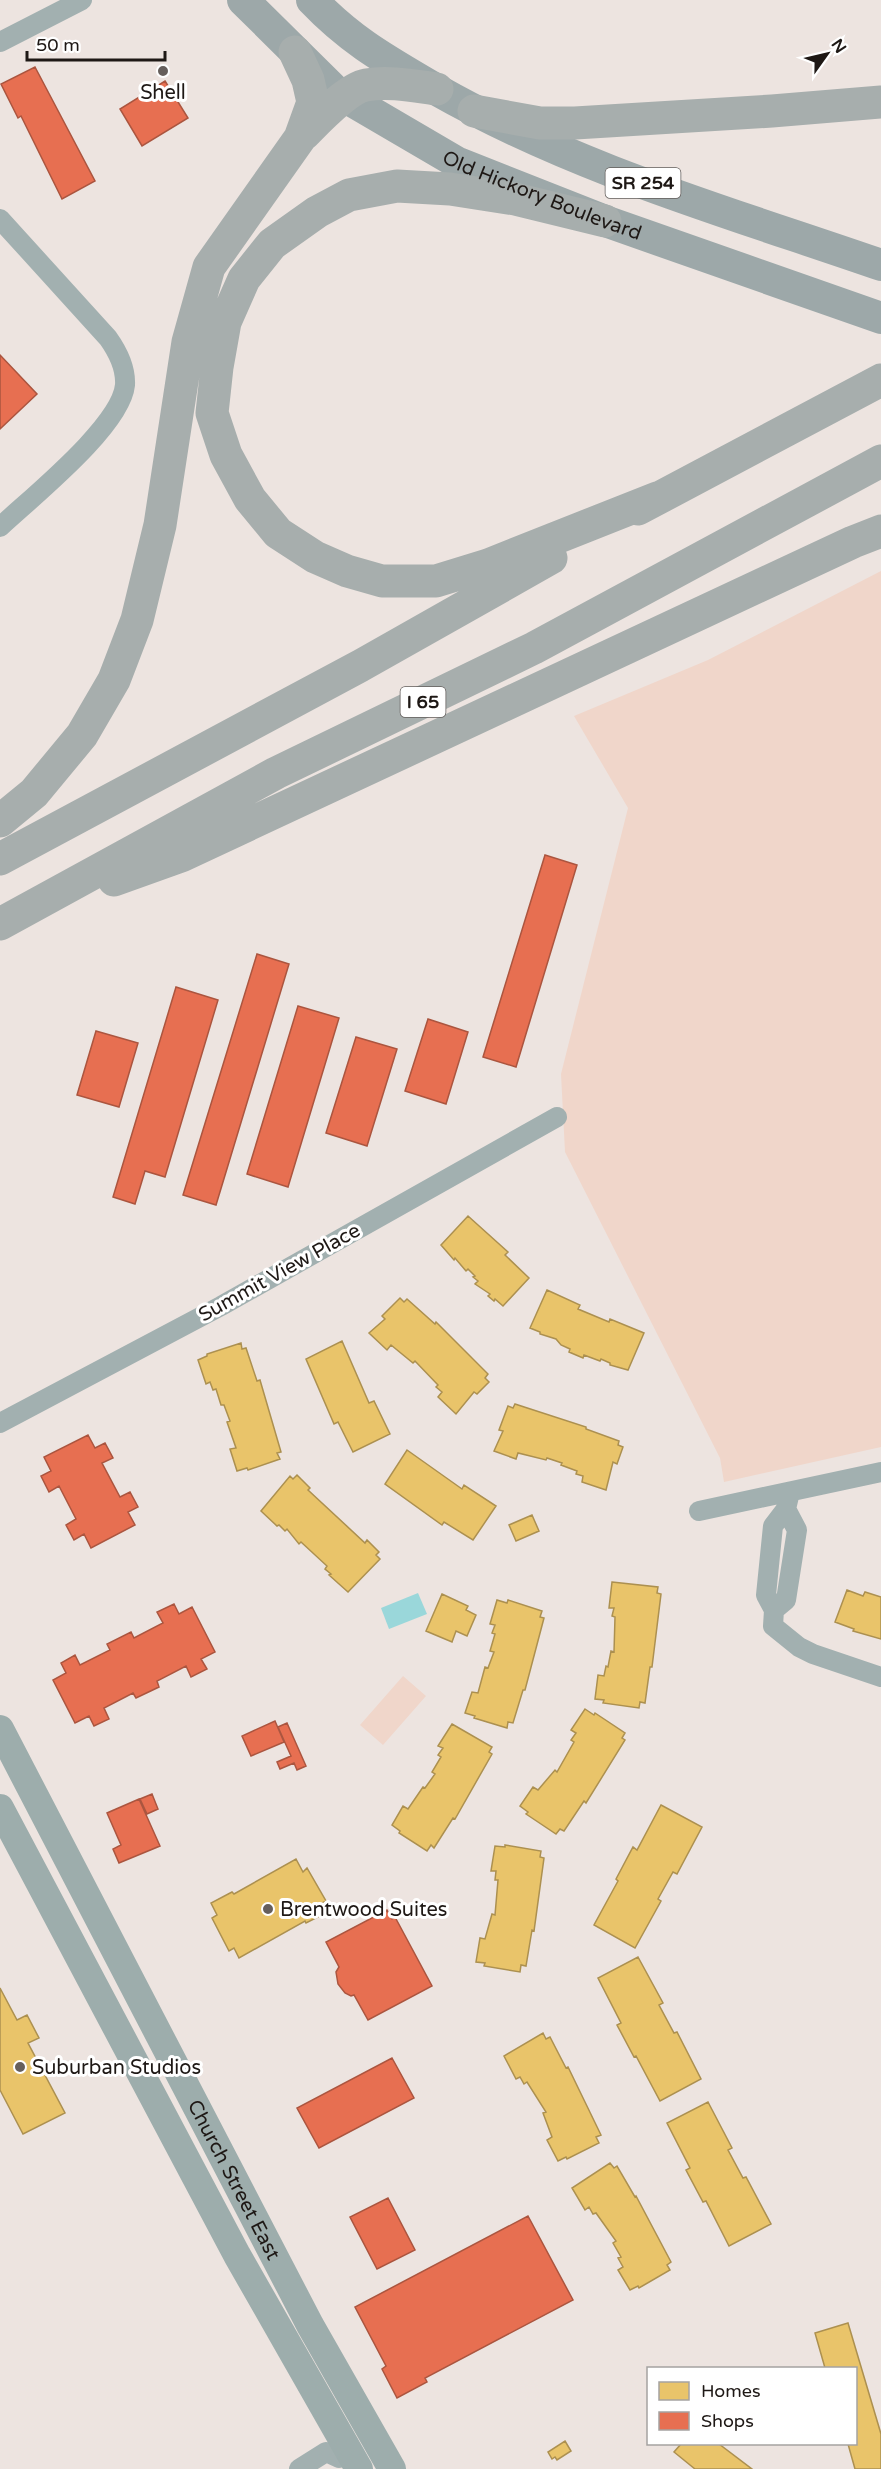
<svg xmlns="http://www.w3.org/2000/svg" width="881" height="2469" viewBox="0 0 881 2469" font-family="'Varela Round',sans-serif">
	<rect width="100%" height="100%" fill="#ede4e0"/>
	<!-- green -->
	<path fill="#f0d6ca" d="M881,571v876l-157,35 -4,-24 -155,-306 -4,-78 67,-266 -54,-92 134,-56z
		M403,1676l23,20 -43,49 -23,-20z"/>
	<!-- water -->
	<path fill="#9ad7da" d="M418,1593l9,21 -38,15 -8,-21z"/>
	<!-- homes -->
	<path fill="#e9c46a" stroke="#ac9050" stroke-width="1.5" d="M468,1216l40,36 -3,3 24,23 -26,28 -8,-7 -1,2 -6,-5 2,-2 -15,-10 3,-3 -5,-4 2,-1 -7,-7 -2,2 -11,-13 -1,2 -13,-15z
		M547,1290l33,15 -2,4 31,13 1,-3 34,14 -16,37 -18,-5v-2l-9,-4 -1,2 -16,-6 -1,3 -14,-6 1,-3 -9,-4 -5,-6 -16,-5v-2l-10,-4z
		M400,1298l4,4 3,-3 28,25 1,-2 52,52 -3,4 4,4 -12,12 -3,-2 -18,22 -18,-17 4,-5 -6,-5 2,-2 -23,-24 -2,2 -22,-18 -4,5 -18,-17 16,-14 -3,-3z
		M342,1341l27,62 5,-2 16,33 -37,18 -15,-30 -4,2 -28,-65z
		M241,1343l1,6 4,-1 11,33 3,-1 21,72 -4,1 3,6 -32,11 -1,-2 -10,3 -7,-22 6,-1 -9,-26 3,-1 -6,-16h-3l-5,-16 -3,1 -3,-8 -4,2 -8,-24 9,-4v-2z
		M515,1404l71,23v2l33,12 -1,4 5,2 -6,17 -4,-2 -7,28 -24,-8 1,-6 -7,-2 1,-3 -16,-6 1,-2 -15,-5 -1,2 -28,-7 -2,6 -22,-8 9,-20 -4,-1 9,-24 5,2z
		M407,1450l55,39 2,-4 32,21 -23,34 -29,-18 -2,3 -57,-41z
		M297,1475l13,13 -2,2 57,53 2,-3 12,12 -3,3 4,4 -32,33 -19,-17 2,-1 -6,-5 2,-3 -26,-24 -2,2 -12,-15 -2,2 -6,-6 -2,1 -16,-15 29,-35 3,3z
		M532,1515l7,16 -23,10 -7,-16z
		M612,1582l46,5 -1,6 4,1 -9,73h-2l-5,36 -5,-1 -1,6 -36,-5 1,-3 -9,-1 3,-24 6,1 2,-10 2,1 3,-16 3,1 1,-35 -3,-1 2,-8h-5z
		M847,1590l16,6 2,-4 16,5v42l-28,-8 1,-2 -19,-7z
		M442,1594l26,12 -2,4 10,5 -9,21 -11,-5 -4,11 -26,-11z
		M497,1600l10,3 1,-3 34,11 -2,6 4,1 -19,72h-2l-10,33 -5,-1 -1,6 -33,-10 1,-2 -10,-3 7,-21 6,1 7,-26 3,1 6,-16 -4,-1 5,-17 -3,-1 3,-8 -5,-1z
		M585,1709l9,6 1,-2 30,20 -3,5 3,2 -39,63 -2,-2 -20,30 -4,-2 -4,5 -30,-20 2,-2 -8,-6 13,-19 5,3 17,-20 2,2 17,-30 -3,-2 5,-7 -5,-3z
		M452,1724l40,23 -3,5 3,2 -37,65 -2,-1 -19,30 -3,-3 -4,6 -28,-18 1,-2 -8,-6 11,-19 5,3 15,-22 2,1 10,-14 -3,-2 9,-15 -3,-2 5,-7 -5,-2z
		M661,1805l41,22 -25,47 -4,-2 -15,27 3,2 -26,47 -41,-23 24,-44 -2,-2 17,-32 4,3z
		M505,1845l36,6 -1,6 4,1 -10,73 -2,-1 -6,36 -5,-1 -1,7 -36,-6 1,-3 -9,-1 4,-24 5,1 7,-25 3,1 3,-35h-3l1,-9h-5l4,-25 10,1z
		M296,1859l7,13 4,-4 19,33 -6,3 4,10 -18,9 -1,-2 -66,37 -5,-10 -5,3 -17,-33 5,-3 -6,-12 21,-11 2,2z
		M638,1957l25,46 -4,2 15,28 3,-1 24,47 -41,22 -24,-45 -2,1 -17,-32 4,-2 -23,-45z
		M0,1988l17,32 10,-5 12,23 -11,5 37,70 -42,21 -23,-44z
		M543,2033l3,6 4,-2 16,31 2,-1 33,68 -5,2 3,6 -32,16 -1,-2 -8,4 -11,-21 5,-3 -9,-24 3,-1 -19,-30 -3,2 -4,-7 -4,2 -12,-23z
		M708,2102l24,46 -4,2 15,28 3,-1 25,47 -42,22 -23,-45 -3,1 -17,-32 4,-2 -23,-45z
		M610,2163l4,5 3,-2 18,31 1,-1 35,66 -4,3 3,5 -31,18 -1,-2 -8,4 -12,-20 5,-3 -5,-9 3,-1 -8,-14 3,-2 -20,-28 -3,1 -4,-7 -4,3 -13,-22z
		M848,2323l33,111v35h-26l-7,-25h8v-76h-31l-10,-35z
		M565,2441l6,10 -14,9 -2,-3 -3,2 -4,-7z
		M681,2444h38l33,25h-57l-21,-17z"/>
	<!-- shops -->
	<path fill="#e76f51" stroke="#ab553f" stroke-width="1.5" d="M35,67l60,114 -33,18 -41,-83 -3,2 -17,-34z
		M165,81l23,37 -46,28 -22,-37z
		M0,355l37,39 -37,35z
		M545,855l32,10 -61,202 -33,-10z
		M257,954l32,10 -73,241 -33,-10z
		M176,987l42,13 -53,177 -20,-6 -10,33 -22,-7z
		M298,1006l41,12 -51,169 -41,-13z
		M428,1019l40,13 -22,72 -41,-13z
		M96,1031l42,12 -19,64 -42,-12z
		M356,1037l41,12 -30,97 -41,-13z
		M88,1435l7,13 10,-5 8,15 -11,5 18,34 10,-5 8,15 -10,5 7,13 -44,23 -7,-14 -10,6 -8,-15 10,-6 -17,-33 -10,6 -8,-16 10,-5 -7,-14z
		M174,1604l5,10 13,-7 23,45 -14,7 6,10 -16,8 -5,-11 -29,15 2,6 -23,11 -3,-5 -29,15 5,11 -15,7 -5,-10 -14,7 -22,-43 13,-7 -5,-10 14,-8 5,10 30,-15 -3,-6 24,-12 3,6 29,-15 -6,-11z
		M275,1721l9,21 -33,14 -9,-20z
		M287,1723l19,43 -9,4 -3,-7 -14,6 -3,-7 14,-6 -13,-29z
		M152,1794l6,15 -11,5 -7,-15z
		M139,1799l21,47 -41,17 -6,-14 8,-4 -14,-32z
		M387,1910l5,9 3,-2 37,69 -64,34 -14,-25 -3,1 -6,-3 -7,-9 -2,-12 3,-5 -13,-25z
		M392,2058l22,40 -95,50 -22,-40z
		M388,2198l27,52 -38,19 -27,-52z
		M528,2216l45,84 -148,78 2,4 -30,16 -15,-29 4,-3 -31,-59z"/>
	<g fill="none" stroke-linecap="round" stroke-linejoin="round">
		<!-- minor -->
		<path stroke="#a2b0b0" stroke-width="20" d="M0,42l82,-42
			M0,219l108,119c10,14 18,29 17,47 -4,41 -93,112 -125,142
			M0,1423l221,-117 336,-189
			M790,1492l-4,17 -13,17 -7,69 8,15 -1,16 26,21 14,7 68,23
			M699,1511l182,-39
			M774,1610l12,-10 11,-70 -11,-21
			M299,2469l27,-17 13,6 10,-4"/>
		<!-- secondary -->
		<g stroke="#9dadac" stroke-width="28">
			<path id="s1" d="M0,1729l310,596 82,144"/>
			<path d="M0,1808l237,447 122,214"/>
		</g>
		<!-- primary -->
		<g stroke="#9da8a9" stroke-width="32">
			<path id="s2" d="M243,0l92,91 123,72 147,58 276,97"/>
			<path d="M312,0c40,42 76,61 125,90 139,79 294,123 444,175"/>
		</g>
		<!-- motorway -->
		<path stroke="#a7aead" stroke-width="33" d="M474,111l66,12h35l197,-12 109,-9
			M304,134c13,-13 44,-46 62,-49 23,-4 48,1 71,4
			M605,221l-90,-22 -65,-10 -53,-3 -48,9 -32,17 -45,32 -28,35 -19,43 -8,45 -5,46 14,42 24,44 28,34 37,24 32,14 35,10h54l52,-16 169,-67
			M638,509l243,-129
			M0,821l34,-28 48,-58 32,-55 23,-60 23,-95 28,-183 21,-75 91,-129 13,-36 -5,-22 -13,-28
			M0,859l360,-193 191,-108
			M114,880l67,-24 672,-314 28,-11
			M0,924l276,-151 258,-125 347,-187"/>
	</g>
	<!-- markers -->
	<g fill="#665f5c" stroke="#fff" stroke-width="2">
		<circle cx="163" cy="71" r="6"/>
		<circle cx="268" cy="1909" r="6"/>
		<circle cx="20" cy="2067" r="6"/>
	</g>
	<g text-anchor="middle" stroke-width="6" stroke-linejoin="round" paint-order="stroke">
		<!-- shield labels -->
		<g fill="#fff" stroke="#625d5b" stroke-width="1.5">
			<rect x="605.5" y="168" width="75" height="30" rx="4.5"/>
			<rect x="400.5" y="687" width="45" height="30" rx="4.5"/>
		</g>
		<g font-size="18" font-weight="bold" fill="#1e1815">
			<text x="643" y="189">SR 254</text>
			<text x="423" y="708">I 65</text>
		</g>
		<!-- poi labels -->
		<g font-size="20" fill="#1e1815" stroke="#fff" text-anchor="start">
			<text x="163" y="99" text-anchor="middle">Shell</text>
			<text x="280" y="1916">Brentwood Suites</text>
			<text x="32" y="2074">Suburban Studios</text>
		</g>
		<!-- street labels -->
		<g font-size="20" fill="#1e1815" stroke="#fff">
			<text dy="7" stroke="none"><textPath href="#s2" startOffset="362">Old Hickory Boulevard</textPath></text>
			<text transform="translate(279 1272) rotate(-29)" y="7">Summit View Place</text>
			<text dy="7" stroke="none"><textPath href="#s1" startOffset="508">Church Street East</textPath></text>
		</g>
	</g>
	<!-- legend -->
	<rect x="647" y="2367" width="210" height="78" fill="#ffffff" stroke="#a5a3a1" stroke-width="1.5"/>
	<rect x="659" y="2382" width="30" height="18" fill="#e9c46a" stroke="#a5a3a1" stroke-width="1.5"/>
	<text x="701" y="2397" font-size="18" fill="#1e1815">Homes</text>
	<rect x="659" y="2412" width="30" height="18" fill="#e76f51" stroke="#a5a3a1" stroke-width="1.5"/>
	<text x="701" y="2427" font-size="18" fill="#1e1815">Shops</text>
	<!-- north arrow -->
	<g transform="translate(827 54) rotate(56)" stroke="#ffffff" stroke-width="4.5" paint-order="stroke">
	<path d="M0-4.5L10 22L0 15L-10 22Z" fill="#1e1815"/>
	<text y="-9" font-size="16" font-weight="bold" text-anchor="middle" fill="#1e1815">N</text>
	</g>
	<!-- scale -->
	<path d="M27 51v9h138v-9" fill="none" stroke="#1e1815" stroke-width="3"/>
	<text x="36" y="51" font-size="18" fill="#1e1815" stroke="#ffffff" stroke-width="4.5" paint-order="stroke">50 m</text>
</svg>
